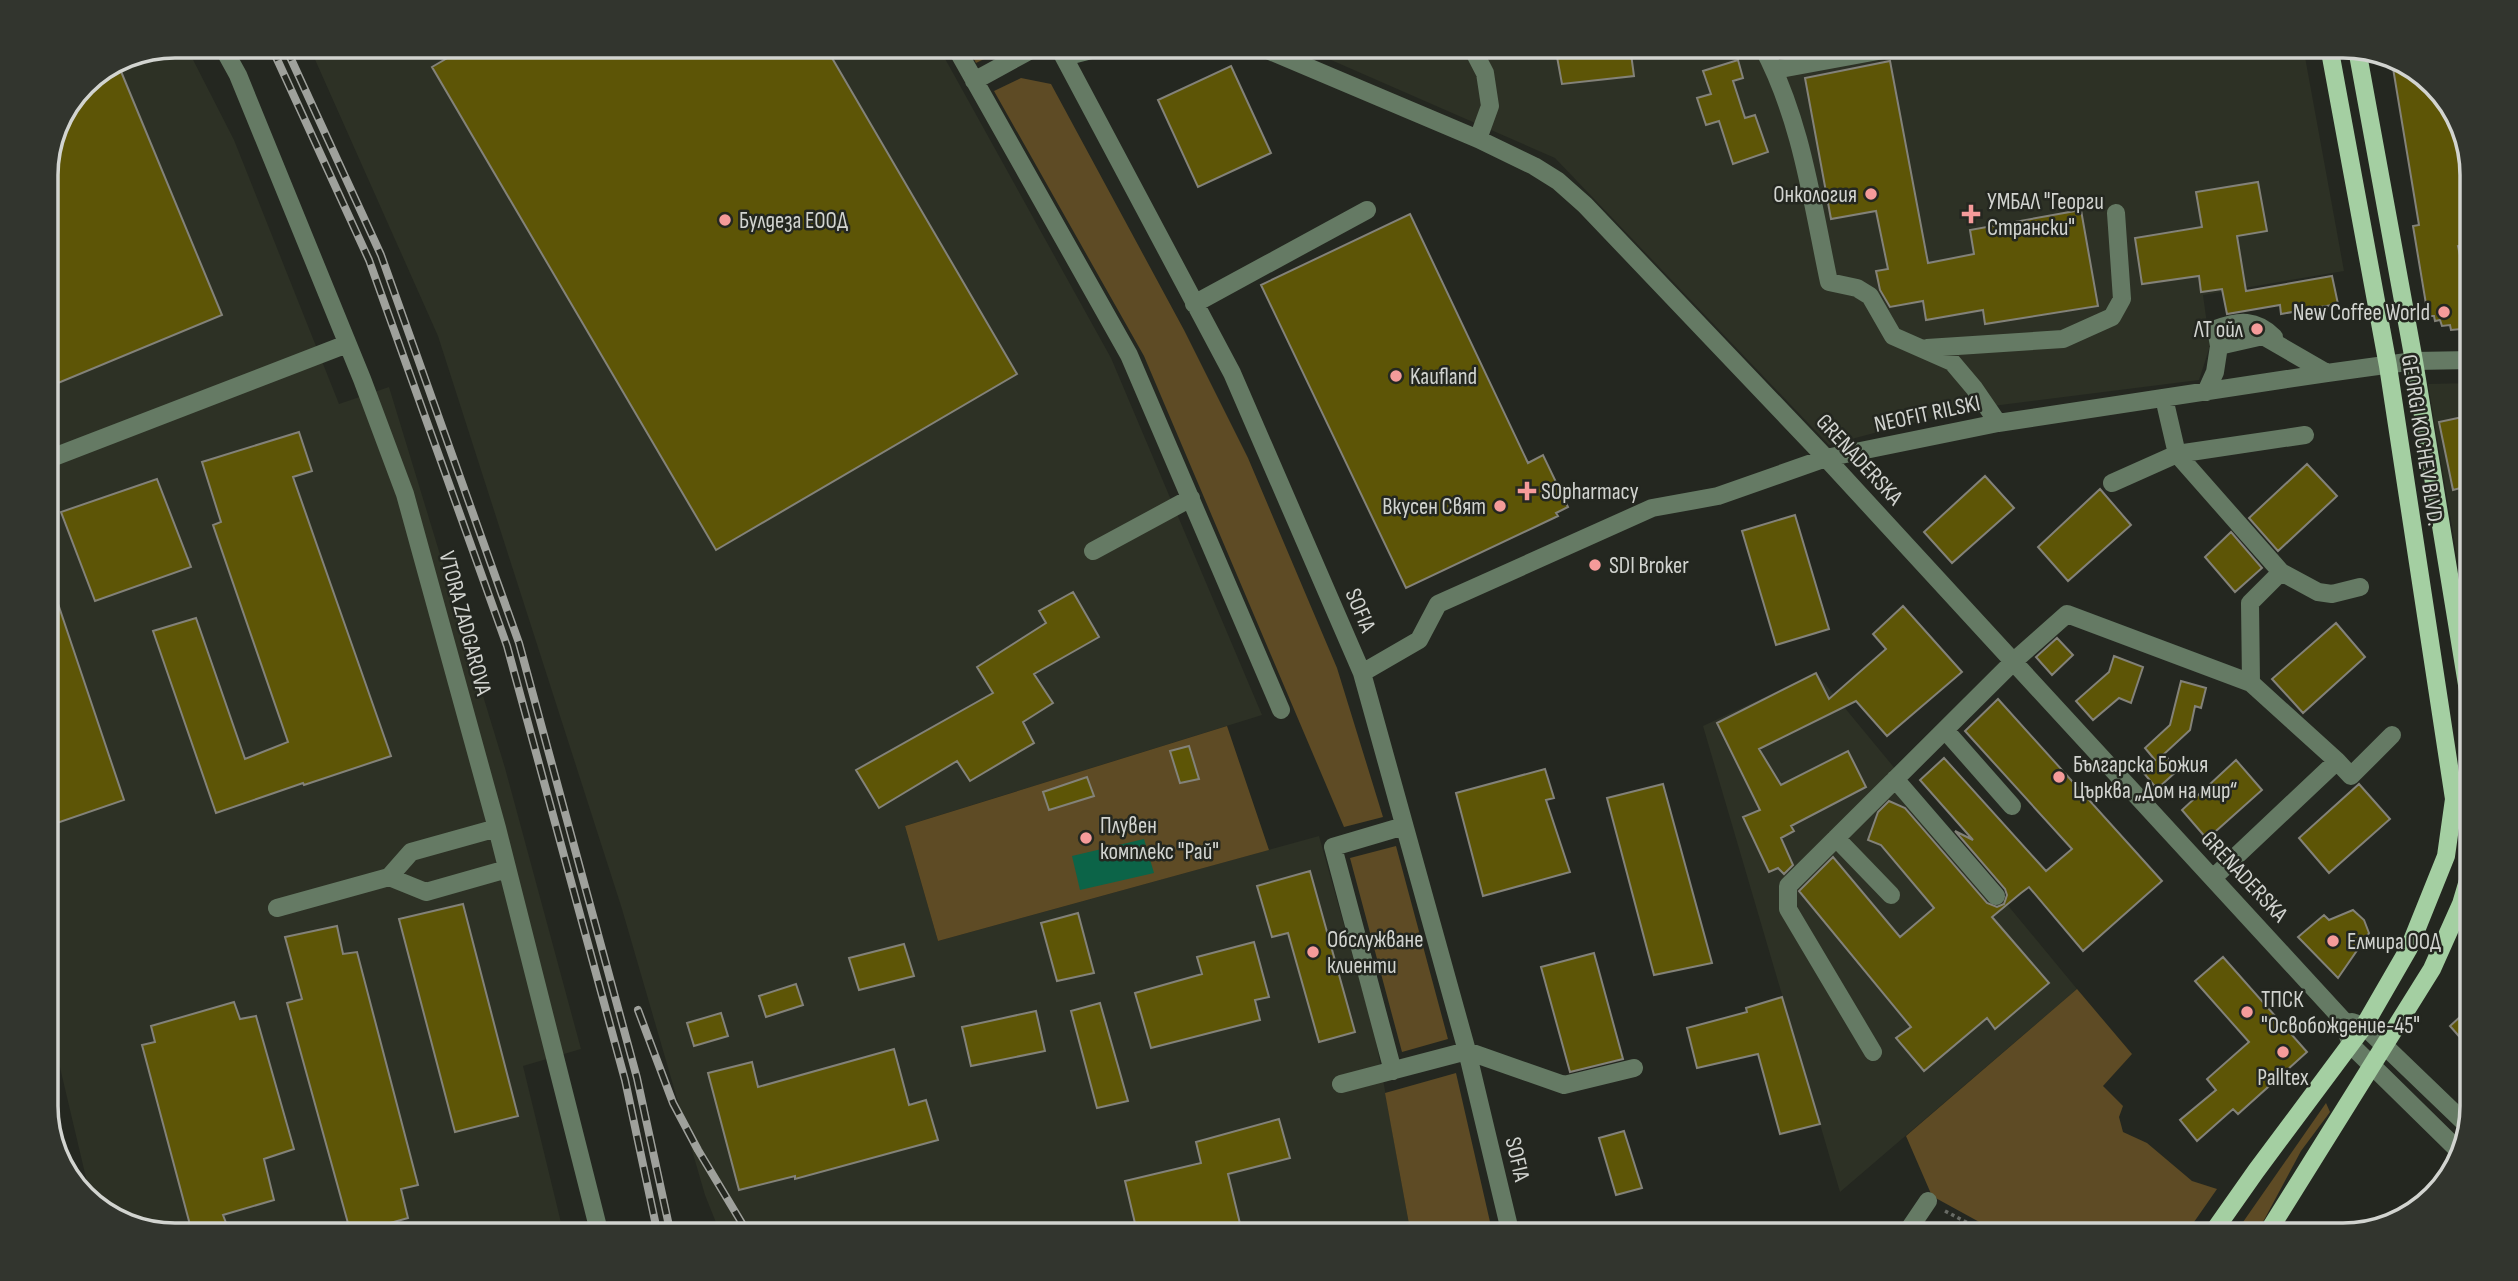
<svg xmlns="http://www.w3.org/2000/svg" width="2518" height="1281" viewBox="0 0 2518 1281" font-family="'Sofia Sans Condensed',sans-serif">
	<rect width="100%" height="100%" fill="#242720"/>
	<!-- built -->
	<path fill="#2d3125" d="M174,46h12l48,94 105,264 50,-17 116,381 76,281 -58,17 41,169h-390l-56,-13 -27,-23 -45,-191v-842l38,-83 41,-28z
		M309,46h629l173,312 151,357 -357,111 33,115 381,-105 56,199 36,200h-690l-16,-40 -83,-286 -184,-573z
		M1299,46h1004l41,225 -141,24 7,51 -11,34 -238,30 -132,35 -274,-287z
		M2472,383v263l-44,-262z
		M1816,673l261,316 -237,203 -137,-466z"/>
	<!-- green -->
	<path fill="#5e4b25" d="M967,46h43l-34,17z
		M1021,78l30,6 133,246 64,128 89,210 46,149 -39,10 -200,-471 -150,-265z
		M1227,726l42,124 -331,91 -33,-115z
		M1396,846l52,193 -46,13 -52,-194z
		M2077,989l55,65 -29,32 20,20 -4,11 4,15 24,11 45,38 25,8 -32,46h-182l-71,-39 -26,-60z
		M1456,1073l37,162h-82l-26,-142z
		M2326,1103l4,9 -29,39 -45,84h-22z"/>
	<!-- water -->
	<path fill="#0c6448" d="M1144,839l10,34 -74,17 -8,-34z"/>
	<!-- building -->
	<path fill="#5d5506" stroke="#838279" stroke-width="2" d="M468,46h357l192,328 -301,176 -284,-483z
		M1555,46h75l4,30 -72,8z
		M2391,56l9,3 51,44 6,17 15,93v31l-14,2 7,33h7v49l-21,2 -1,-5 -8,1 -2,-6 -5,1 -1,-5h-6l-15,-90 6,-1z
		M1738,60l5,18 -10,3 12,37 10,-3 13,37 -35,12 -14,-43 -13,4 -9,-27 14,-4 -8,-23z
		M1890,61l38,202 46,-9 -4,-24 111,-20 17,96 -113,18 -2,-14 -57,10 -3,-19 -33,6 -10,-17 -4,-19 12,-2 -12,-58 -45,8 -26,-141z
		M1231,66l40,87 -73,34 -40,-87z
		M120,69l102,246 -176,73v-222l37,-82z
		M2258,182l9,49 -30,5 9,55 86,-15 6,28 -57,10 -1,-9 -53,9 -5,-25 -21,3 -2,-16 -57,8 -7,-46 67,-11 -6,-35z
		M1410,214l118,249 15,-8 25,52 -12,6 2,3 -152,72 -145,-303z
		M2472,415v70l-19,5 -14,-68z
		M299,432l13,39 -19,6 98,279 -87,29 -1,-2 -87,30 -63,-182 43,-13 49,141 43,-17 -75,-217 8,-3 -19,-60z
		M2307,464l30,32 -59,55 -29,-33z
		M1985,476l29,32 -62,55 -28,-31z
		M157,479l34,88 -96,34 -34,-89z
		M2100,489l31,36 -63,56 -30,-34z
		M1795,515l34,114 -53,16 -34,-114z
		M2231,532l31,36 -27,24 -30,-35z
		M46,577h3l75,223 -70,24 -8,-24z
		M1073,592l26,45 -65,37 19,29 -30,19 11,21 -64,38 -13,-20 -78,47 -23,-38 137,-77 -16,-26 69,-44 -7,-12z
		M1903,606l59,66 -75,64 -31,-35 -97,48 22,36 67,-34 18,36 -75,39 3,5 -13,7 12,27 -9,9 -6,-6 -9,4 -26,-55 17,-7 -43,-87 99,-50 13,26 57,-50 -13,-15z
		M2336,623l29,34 -62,56 -31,-34z
		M2057,638l16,17 -21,20 -16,-18z
		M2114,656l29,11 -12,36 -12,-5 -26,22 -17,-19 33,-29z
		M2181,681l25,7 -5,20 -6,-2 -5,24 -26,24 14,16 -21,19 -14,-17 12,-12 -10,-12 25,-23z
		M1998,699l164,182 -79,70 -54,-64 -8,6 -29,24 57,66 -54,46 -8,-11 -63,53 -28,-33 15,-11 -112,-136 34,-34 67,80 34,-29 -53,-63 -13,-5 10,-28 11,-11 16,7 82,95 10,4 7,-3 3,-9 -2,-6 -50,-58 18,9 -53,-60 24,-22 102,113 26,-22 -107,-118z
		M1189,746l10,33 -19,4 -10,-32z
		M2236,760l26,30 -55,49 -25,-29z
		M1545,769l9,29 -8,2 24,72 -87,24 -27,-103z
		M1087,777l7,19 -45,14 -6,-18z
		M1663,784l49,179 -58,12 -47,-177z
		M2359,784l31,35 -61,54 -30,-35z
		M1310,871l45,161 -36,10 -31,-109 -16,4 -15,-51z
		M463,904l55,212 -63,16 -56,-213z
		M2353,910l11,10 5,13 -31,45 -40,-41 26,-22 5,5z
		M1078,913l16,60 -37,8 -16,-58z
		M337,926l6,28 14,-2 61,233 -17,4 7,29 -57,16 -64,-231 15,-4 -17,-62z
		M1254,942l15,55 -14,3 5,20 -109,28 -16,-55 67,-19 -5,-17z
		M904,944l10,32 -55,14 -10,-32z
		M1594,953l29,106 -53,13 -29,-105z
		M2223,957l84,95 -69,62 -5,-5 -36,32 -17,-21 36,-30 -9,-11 42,-37 -54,-61z
		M796,984l7,21 -37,12 -7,-21z
		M1782,997l38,127 -40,10 -22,-80 -61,14 -10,-40 60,-16 -1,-4z
		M234,1002l6,17 16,-3 38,133 -30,10 10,41 -51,15 5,13 -22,8h-13l-51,-191 13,-3 -4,-16z
		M1100,1003l28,98 -31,7 -26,-97z
		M2472,1006v45l-22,-25z
		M1036,1011l9,40 -74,15 -9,-39z
		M721,1013l7,23 -34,10 -7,-23z
		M894,1049l15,56 17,-5 12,40 -143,39v-3l-56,14 -31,-117 44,-11 6,25z
		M1279,1119l11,39 -62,16 15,62h-105l-13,-55 76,-18 -5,-21z
		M1624,1131l18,57 -26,7 -17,-57z"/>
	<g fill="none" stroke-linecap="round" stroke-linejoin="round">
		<!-- path -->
		<path stroke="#686b65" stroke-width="3.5" stroke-dasharray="3.5 3.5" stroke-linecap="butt" d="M1945,1211l46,24"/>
		<!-- minor -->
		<path stroke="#657a64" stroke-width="18" d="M222,46l16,29 124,304 43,115 92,334 103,407
			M955,46l174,309 152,355
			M1058,46l174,327 130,300 105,378 44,184
			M1258,46l220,93 56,27 24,15 27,24 241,253 517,562 8,25 111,109
			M1471,46l14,27 5,33 -12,33
			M1762,46c39,72 50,156 67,236l28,6 13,8 23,40 59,26 22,26 24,35
			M1064,57l43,-11
			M1775,70l114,-21
			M974,81l64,-35
			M1194,304l173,-94
			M2219,346l-3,-17c23,-9 40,-10 58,8
			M1927,348l136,-9 49,-22 10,-18 -6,-86
			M2206,392l9,-20 4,-26 44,-10 64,37
			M2164,398l13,56 104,118 37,20 14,2 28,-7
			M46,460l301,-116
			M2112,483l65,-29 128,-19
			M1093,551l98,-53
			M1362,673l57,-33 19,-36 214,-96 66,-12 108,-38 172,-35 329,-50 87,-12 58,-1
			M2251,683l86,78
			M1945,730l67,76
			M1895,779l101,117
			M2454,799h18
			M1836,838l55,57
			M389,877l37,15 81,-23
			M2213,878l124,-117 14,15 41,-41
			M277,908l112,-31 22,-25 86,-24
			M2352,1022l12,4 104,100
			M1873,1052l-85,-143v-23l226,-225 53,-47 184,69 -1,-80 31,-31
			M1393,1071l-60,-224 71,-21
			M1341,1084l126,-33 97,34 70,-17
			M1905,1235l23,-34"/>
		<!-- major -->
		<path stroke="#a4cfa2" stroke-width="18" d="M2357,49l57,312 58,354
			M2211,1235l45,-64 108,-145 45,-78 37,-92 8,-57 -66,-433 -59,-320
			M2266,1235l166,-266 29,-65 11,-37"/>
		<!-- rail casing -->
		<g stroke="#9fa19c" stroke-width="8">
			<path id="rail" d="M271,46l98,214 138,386 118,434 33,155
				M285,46l96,209 138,388 118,435 34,157
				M638,1010l35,93 25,47 51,85"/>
		</g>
		<!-- rail -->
		<use href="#rail" stroke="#242720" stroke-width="5" stroke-dasharray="16" stroke-linecap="butt"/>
	</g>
	<!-- markers -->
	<g fill="#f59b9a" stroke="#242720" stroke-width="2.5">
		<circle cx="1871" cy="194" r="7"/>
		<path d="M1967.5 203.5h7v7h7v7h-7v7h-7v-7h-7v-7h7z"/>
		<circle cx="725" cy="220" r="7"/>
		<circle cx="2444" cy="312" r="7"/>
		<circle cx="2257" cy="329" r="7"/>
		<circle cx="1396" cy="376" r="7"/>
		<path d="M1523.5 480.5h7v7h7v7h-7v7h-7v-7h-7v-7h7z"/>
		<circle cx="1500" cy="506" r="7"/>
		<circle cx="1595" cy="565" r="7"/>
		<circle cx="2059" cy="777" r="7"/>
		<circle cx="1086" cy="838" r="7"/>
		<circle cx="2333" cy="941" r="7"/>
		<circle cx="1313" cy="952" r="7"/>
		<circle cx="2247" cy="1012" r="7"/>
		<circle cx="2283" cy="1052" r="7"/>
	</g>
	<g text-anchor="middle" stroke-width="5" stroke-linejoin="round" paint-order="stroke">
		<!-- poi labels -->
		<g font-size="23" fill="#d2d4d0" stroke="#242720" text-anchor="start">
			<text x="1857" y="202" text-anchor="end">Онкология</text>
			<text x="1987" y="209">УМБАЛ "Георги<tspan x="1987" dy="26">Странски"</tspan></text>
			<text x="739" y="228">Булдеза ЕООД</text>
			<text x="2430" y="320" text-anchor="end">New Coffee World</text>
			<text x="2243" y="337" text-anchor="end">ЛТ ойл</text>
			<text x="1410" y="384">Kaufland</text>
			<text x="1541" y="499">SOpharmacy</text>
			<text x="1486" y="514" text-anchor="end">Вкусен Свят</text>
			<text x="1609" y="573">SDI Broker</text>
			<text x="2073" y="772">Българска Божия<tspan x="2073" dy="26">Църква „Дом на мир“</tspan></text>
			<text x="1100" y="833">Плувен<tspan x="1100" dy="26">комплекс "Рай"</tspan></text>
			<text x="1327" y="947">Обслужване<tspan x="1327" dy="26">клиенти</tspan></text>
			<text x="2347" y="949">Елмира ООД</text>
			<text x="2261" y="1007">ТПСК<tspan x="2261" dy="26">"Освобождение-45"</tspan></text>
			<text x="2283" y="1085" text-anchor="middle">Palltex</text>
		</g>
		<!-- street labels -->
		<g font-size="23" fill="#d2d4d0" stroke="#242720">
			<text transform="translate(1927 413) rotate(-12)" y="8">NEOFIT RILSKI</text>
			<text transform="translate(2423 440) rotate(81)" y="8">GEORGI KOCHEV BLVD.</text>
			<text transform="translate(1860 459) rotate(47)" y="8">GRENADERSKA</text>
			<text transform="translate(1361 610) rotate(67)" y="8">SOFIA</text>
			<text transform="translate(466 623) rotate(75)" y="8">VTORA ZADGAROVA</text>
			<text transform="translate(2245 876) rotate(47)" y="8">GRENADERSKA</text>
			<text transform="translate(1518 1159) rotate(77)" y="8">SOFIA</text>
		</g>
	</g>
	<!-- crop -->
	<path d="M0 0H2518V1281H0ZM175 58H2343A117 117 0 0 1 2460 175V1106A117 117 0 0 1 2343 1223H175A117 117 0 0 1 58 1106V175A117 117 0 0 1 175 58Z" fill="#32352e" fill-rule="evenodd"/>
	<path fill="none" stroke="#d2d4d0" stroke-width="3.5" d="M175 58H2343A117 117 0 0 1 2460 175V1106A117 117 0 0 1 2343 1223H175A117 117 0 0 1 58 1106V175A117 117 0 0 1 175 58Z"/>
</svg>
